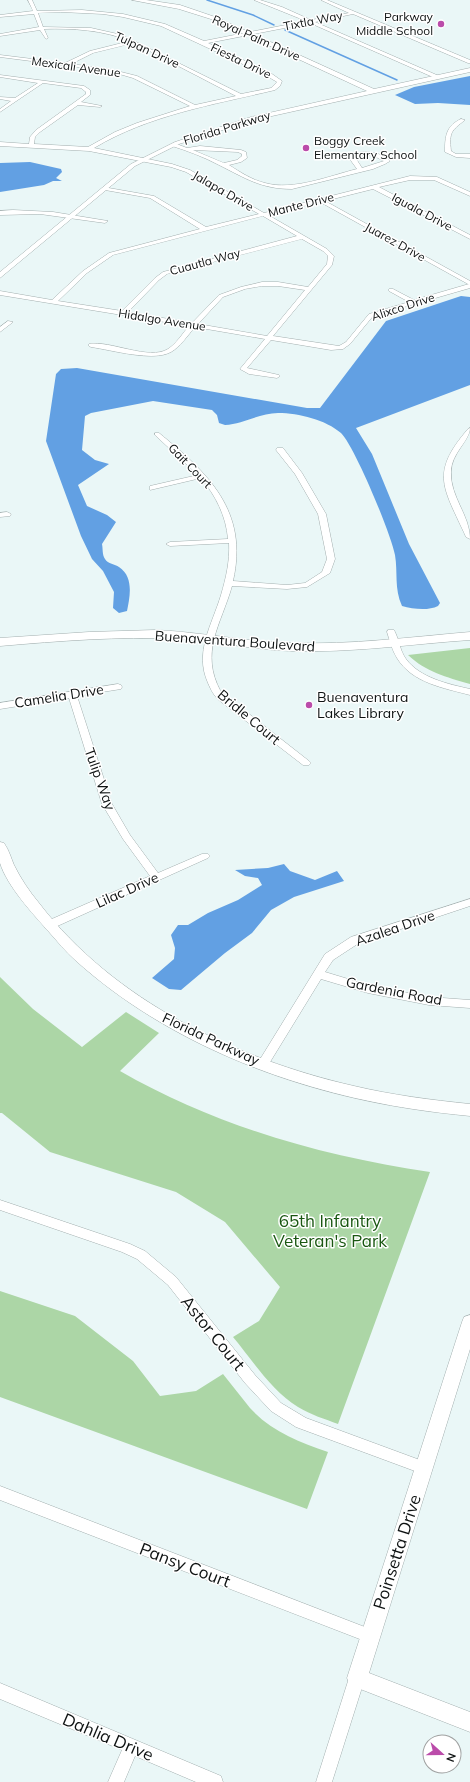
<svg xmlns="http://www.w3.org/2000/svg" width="470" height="1782" viewBox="0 0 470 1782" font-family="Mulish,sans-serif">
	<rect width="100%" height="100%" fill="#eaf7f7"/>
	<!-- green -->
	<path fill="#acd6a6" d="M470,648v36c-24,-7 -44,-12 -62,-29z
		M0,977l33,32 49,38 44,-35 33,21 -39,38c96,55 201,85 310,101l-92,252c-13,-5 -27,-9 -40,-17 -27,-17 -45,-46 -65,-70l26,-16 21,-34 -55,-65 -49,-30 -126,-40 -48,-39h-2z
		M0,1291l75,25 58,45 27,35 36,-5 27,-17c9,11 18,23 27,34 21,23 49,34 78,44l-21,57 -307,-112z"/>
	<!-- water -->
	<path fill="#62a0e3" d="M470,76v29l-32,-2 -23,1 -20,-9 19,-8z
		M30,162l31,7 1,3 -6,6 6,3h-9l-9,4 -44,7v-29z
		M461,296l9,1v88l-114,43 16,26 37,90 31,59 -2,3c-10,5 -25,3 -36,0 -8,-18 -4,-33 -7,-51 -4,-21 -40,-108 -54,-122 -15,-13 -42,-20 -63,-20 -18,0 -35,11 -53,12l-6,-2 -2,-8 -5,-5 -59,-9 -62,12 -6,3 -3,34 13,10 14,4 -31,21 9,21 20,9 9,7 -14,22c1,4 0,11 3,15 3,5 10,5 14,8 15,10 11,29 8,44l-8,2 -6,-5 1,-16 -11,-21 -11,-12 -11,-23 -35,-95 10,-67 5,-5 16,-1 230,40h13l66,-87z
		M284,864l6,7 25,9 22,-9 7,10 -50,16 -23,13 -19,23 -27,20 -44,37 -12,-1 -17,-11 22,-19 1,-11 -4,-13 7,-10h10l20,-12 30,-13 24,-15 -4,-7 -13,-2 -10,-6 33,-2z"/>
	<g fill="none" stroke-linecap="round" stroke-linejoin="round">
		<!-- stream -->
		<path stroke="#62a0e3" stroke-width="1.5" d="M207,0l46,15 21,10
			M285,30l112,50"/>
		<!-- minor casing -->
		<g stroke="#a3afaf" stroke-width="1">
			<path id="minor" d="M28,0h4l5,11 45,-1 41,4 42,10 39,17 102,-20 -52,-21h6l22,7 29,13 38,-7 -28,-13h6l143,60v3h-2l-115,-49 -38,8 124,54v2h-4l-125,-55 -102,20 64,31 10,7 -2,5 -5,4c-63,15 -126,25 -181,58l78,16 18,6 74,43 146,-37 27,1 33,15v4l-36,-16h-24l-31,7 91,48v4l-97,-50 -48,12 145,80v7l-97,28 -23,28 -7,5 -12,1 -60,-10 -24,28 32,7 1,1 -3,2 -28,-4 -9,-5 25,-30 -70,-12c-7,8 -15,20 -24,25 -18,10 -59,-2 -80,-5l-2,-1v-2c21,-4 60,17 79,5 8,-5 15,-16 21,-23l-189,-31v-4l52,9 31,-29 26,-18 91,-24 -50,-31 -45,-8 -2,-1v-2l51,9 52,31 53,-13 -73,-42 -15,-5 -82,-16 -89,-5v-4l29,2 1,-7 6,-7 50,-36v-2l-5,-4 -38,-5 -43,29v-3l11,-8 -11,-2v-2l15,1 23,-15 -38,-6v-2l84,11 6,4v5l-9,7 21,4 -2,1 -22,-2 -38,27 -5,5 -1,7 54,3 27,-15 22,-9 53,-17 -57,-28 -24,-7 -109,-14v-2l65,8 25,-12 40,-10c-27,-11 -57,-13 -86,-12l4,9 -2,1 -6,-9 -40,6v-2l39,-7 -5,-13 -34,3v-2l33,-4zM61,12l42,2 20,3 38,9 101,47 15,9 -6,6 -30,6 -119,-59 -31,-7 -48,-1 -5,-14zM134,43l102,53 -41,9 -58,-29 -28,-7 -38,-5 22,-11zM320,202l148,82h1l-55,16 -21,-11h-4v2l20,11 -40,12 -23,28 -7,4 -66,-10 59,-71 2,-9 -7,-7 -59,-34zM263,216l34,20 -134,36 -8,6 -33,33 -64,-10 29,-28 26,-18zM302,239l21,12 5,5 -1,8 -19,23 -30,-5h-16l-21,5 -22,8 -27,28 -64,-11 31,-32 8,-6zM262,286h16l27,4 -38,46 -69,-12 25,-27 22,-8z
				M461,119l4,1c-14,11 -16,12 -14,31l5,3h14v4l-14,-1 -11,-5c0,-16 1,-26 16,-33z
				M174,143l13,5 13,-2 41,4 5,2 1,6 -6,4 -12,3c11,7 23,15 36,18 28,8 64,-7 92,-14l-8,-11 1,-3c13,-5 30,-4 40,6l-5,3 -12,5 -81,20c-31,0 -47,-11 -73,-24 -15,-8 -31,-14 -47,-19zM193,150l45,2 4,2v2l-5,4 -13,3zM365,155l9,1 10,5 -22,7 -7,-11z
				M13,210l40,2 55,9 -3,2 -65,-9 -40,1v-4z
				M8,321l5,1 -13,10v-5z
				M470,428c0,13 -19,25 -19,44 -1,25 19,43 19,67l-4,-2c-22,-49 -37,-63 2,-108z
				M155,433h4c49,40 90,78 74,148l54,4 18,-2 17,-11 5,-13 -9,-45 -23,-40 -19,-24 1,-2h6l19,25 24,41 9,45 -5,14 -23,14 -20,2 -55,-3c-11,39 -33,66 -11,106l88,69 2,2 -2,2h-6l-83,-64c-6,-5 -9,-11 -12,-18 -14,-31 4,-58 13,-88 5,-17 9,-34 8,-52l-59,3 -4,-2 4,-2 58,-3c-2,-23 -12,-43 -27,-61l-51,12v-4l48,-11 -43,-40z
				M7,512l4,2 -1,2 -10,1v-4z
				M388,630h6l1,2c4,8 5,19 11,27 14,19 42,25 64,30v6c-26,-7 -58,-12 -73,-37 -5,-8 -7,-17 -10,-26z
				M118,684l3,1 1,2 -1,2 -44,7 35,108 18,31 28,38 44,-19h6l2,2 -2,2 -155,70h-8l-1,-3 1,-3 105,-46 -27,-37 -21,-35 -33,-106 -69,11v-6z
				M470,899v7l-111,37 -26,17 -8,12 43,13 61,12 41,3v8l-41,-3 -61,-12 -47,-14 -54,88h-8l-2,-3 2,-3 66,-107 26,-17z
				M0,1200l130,44 15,7 31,26 79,98 26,28 25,15 122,45 2,5 -2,5 -5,1 -127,-47 -25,-16 -26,-28 -77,-98 -31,-26 -15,-7 -122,-42z
				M0,1486l370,143 5,2 2,5 -2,5 -5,2 -370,-143z
				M357,1670l5,3 3,5 -33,104h-16l33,-104 3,-5z
				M0,1683l221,93 2,6h-27l-61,-26 -11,26h-16l14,-32 -122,-51z"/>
		</g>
		<!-- tertiary casing -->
		<g stroke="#a3afaf" stroke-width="1">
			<path id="tertiary" d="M132,0h14l34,5 38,13 156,71 96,-21v4l-216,48 -75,24 -44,22 -135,112v-6l131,-108 44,-22 76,-25 116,-26 -153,-71 -35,-11z
				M0,842l4,1c5,7 7,15 10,22 7,14 15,26 25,38 75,98 197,156 315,183 38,9 77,14 116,18v12c-19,-2 -38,-4 -57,-7 -121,-18 -246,-66 -338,-149 -9,-8 -18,-19 -26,-28 -16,-18 -42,-46 -49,-69 0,-6 0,-15 0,-21z
				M470,1315v34l-101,324 101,39v20l-120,-47 -3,-7 115,-356 2,-5z"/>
		</g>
		<!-- secondary casing -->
		<g stroke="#a3afaf" stroke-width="1">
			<path id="secondary" d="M156,630c45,2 90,12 136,13 59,2 119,-6 178,-11v8c-59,4 -118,13 -178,11 -38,-1 -76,-10 -114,-12 -59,-3 -119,2 -178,7v-8l89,-6z"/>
		</g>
		<!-- minor -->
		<use href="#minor" fill="#fff" fill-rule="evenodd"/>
		<!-- tertiary -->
		<use href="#tertiary" fill="#fff" fill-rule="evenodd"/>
		<!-- secondary -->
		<use href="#secondary" fill="#fff" fill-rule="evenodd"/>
	</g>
	<!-- markers -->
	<g fill="#bb4caa" stroke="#fff" stroke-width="1.5">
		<circle cx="441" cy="24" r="4"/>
		<circle cx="306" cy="148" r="4"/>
		<circle cx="309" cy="705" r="4"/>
	</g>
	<g text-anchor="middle" stroke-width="3" stroke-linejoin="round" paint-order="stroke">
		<!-- far-poi labels -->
		<g font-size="12" fill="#0e1212" stroke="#fff" text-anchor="end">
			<text x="433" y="21">Parkway<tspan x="433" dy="14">Middle School</tspan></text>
			<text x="314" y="145" text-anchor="start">Boggy Creek<tspan x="314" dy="14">Elementary School</tspan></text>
		</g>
		<!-- far-street labels -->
		<g font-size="12" fill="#0e1212" stroke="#fff">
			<text transform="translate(313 21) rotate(-11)" y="4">Tixtla Way</text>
			<text transform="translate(256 38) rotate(24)" y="4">Royal Palm Drive</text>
			<text transform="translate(147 50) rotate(25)" y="4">Tulpan Drive</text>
			<text transform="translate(241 61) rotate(26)" y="4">Fiesta Drive</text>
			<text transform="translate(76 67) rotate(8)" y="4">Mexicali Avenue</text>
			<text transform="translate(227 128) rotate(-17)" y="4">Florida Parkway</text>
			<text transform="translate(223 191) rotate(30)" y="4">Jalapa Drive</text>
			<text transform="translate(301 205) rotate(-14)" y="4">Mante Drive</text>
			<text transform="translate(422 212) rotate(28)" y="4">Iguala Drive</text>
			<text transform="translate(395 242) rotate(29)" y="4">Juarez Drive</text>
			<text transform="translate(205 262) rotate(-15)" y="4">Cuautla Way</text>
			<text transform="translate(403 307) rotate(-18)" y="4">Alixco Drive</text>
			<text transform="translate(162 320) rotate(9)" y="4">Hidalgo Avenue</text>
			<text transform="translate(190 466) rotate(46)" y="4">Gait Court</text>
		</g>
		<!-- street labels -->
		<g font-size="14" fill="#0e1212" stroke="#fff">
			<text transform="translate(235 641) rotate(4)" y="5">Buenaventura Boulevard</text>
			<text transform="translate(59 696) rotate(-9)" y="5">Camelia Drive</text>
			<text transform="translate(249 717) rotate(40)" y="5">Bridle Court</text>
			<text transform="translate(100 779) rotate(70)" y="5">Tulip Way</text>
			<text transform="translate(127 890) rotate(-24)" y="5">Lilac Drive</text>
			<text transform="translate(395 928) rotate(-19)" y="5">Azalea Drive</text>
			<text transform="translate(394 991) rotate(11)" y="5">Gardenia Road</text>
			<text transform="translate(211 1039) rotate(25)" y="5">Florida Parkway</text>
		</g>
		<!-- poi labels -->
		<g font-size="14" fill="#0e1212" stroke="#fff" text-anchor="start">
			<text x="317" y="702">Buenaventura<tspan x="317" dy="16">Lakes Library</tspan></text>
		</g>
		<!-- near-park labels -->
		<g font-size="17" fill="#195711" stroke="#fff">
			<text x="330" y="1227">65th Infantry<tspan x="330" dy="20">Veteran's Park</tspan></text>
		</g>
		<!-- near-street labels -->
		<g font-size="17" fill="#0e1212" stroke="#fff">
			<text transform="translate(213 1333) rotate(51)" y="6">Astor Court</text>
			<text transform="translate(397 1552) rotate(-72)" y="6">Poinsetta Drive</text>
			<text transform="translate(185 1565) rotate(21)" y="6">Pansy Court</text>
			<text transform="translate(108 1737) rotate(23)" y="6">Dahlia Drive</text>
		</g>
	</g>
	<!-- north arrow -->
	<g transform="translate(442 1754) rotate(111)"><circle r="19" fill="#ffffff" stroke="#9fa0a0"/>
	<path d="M0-3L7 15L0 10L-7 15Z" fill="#bb4caa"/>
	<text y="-6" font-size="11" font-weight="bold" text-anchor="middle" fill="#0e1212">N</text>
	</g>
</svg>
